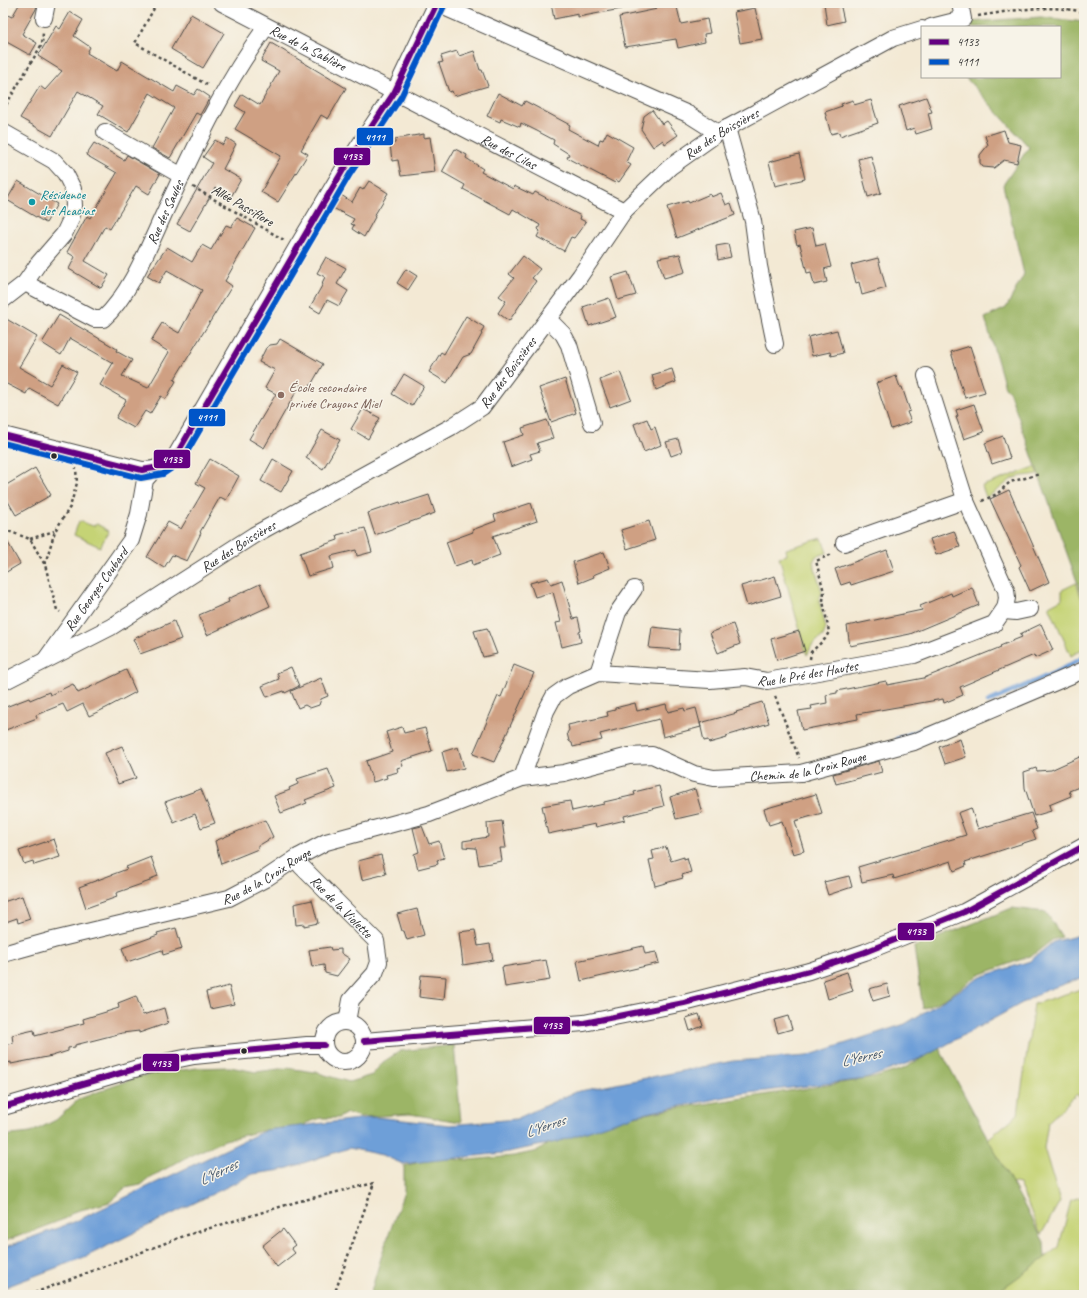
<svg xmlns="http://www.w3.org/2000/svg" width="1087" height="1298" viewBox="0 0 1087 1298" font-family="Caveat,sans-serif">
	<rect width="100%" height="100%" fill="#f7f3e8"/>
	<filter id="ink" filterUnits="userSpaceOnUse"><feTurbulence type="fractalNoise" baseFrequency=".025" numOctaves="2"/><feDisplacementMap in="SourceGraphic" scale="8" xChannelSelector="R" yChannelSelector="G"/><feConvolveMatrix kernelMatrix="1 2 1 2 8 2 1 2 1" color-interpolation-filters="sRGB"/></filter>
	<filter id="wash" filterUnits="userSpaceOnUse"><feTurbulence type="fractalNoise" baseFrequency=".012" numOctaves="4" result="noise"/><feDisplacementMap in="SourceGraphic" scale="16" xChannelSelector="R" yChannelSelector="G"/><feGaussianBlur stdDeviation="0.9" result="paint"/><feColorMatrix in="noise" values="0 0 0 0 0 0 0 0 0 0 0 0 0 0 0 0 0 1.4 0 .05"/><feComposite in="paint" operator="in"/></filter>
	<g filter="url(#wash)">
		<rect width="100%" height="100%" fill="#f3e9d4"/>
		<!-- green -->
		<path fill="#c5d375" stroke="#787f50" d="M1035,467l3,7c-8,2 -19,1 -26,5 -9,6 -16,14 -26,18l-4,-11z
			M79,521l14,5 4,-2 12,7 -9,16 -26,-12z
			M822,538l5,15 -11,3 -3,6 9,30 -3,8 7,28 -3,8 -11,9 -5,10 -28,-98 8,-2 -1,-6z
			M1076,583l8,22v43l-13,8 -22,-50 13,-7v-9z
			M1084,988v116l-7,-10 -29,28 -4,26 16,53 -19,34 -22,-51 -43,-9 -1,-25 43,-36 16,-110z
			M1084,1196v99h-91l66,-48 12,-47z"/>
		<!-- forest -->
		<path fill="#9cb566" stroke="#647048" d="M1041,17l43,5v579l-75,-210 -4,-4 -20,-69 21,-10 18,-34 -21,-89 26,-38 -63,-69 94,-1v-50h-91v-5z
			M1012,908l34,4 16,25 -10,3 -19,15 -54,20 -33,23 -23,11 -9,-62z
			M454,1045l7,77 -51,-8 -50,3 -13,-4 -9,5h-17l-15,5 -2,3 -39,4 -40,10 -40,18 -34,19 -10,8 -16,3 -15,14 -37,10 -6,6 -64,24v-106l27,-3 26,-13 23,-21 61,-23 57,-8 33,-1 26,5 31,-4 28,4 34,10 23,-7 11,-13 17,-11z
			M939,1048l105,194 1,16 -52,37h-623l13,-44 21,-59v-26l31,-8 34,2 45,-4 24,-5 11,-8 69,-24 60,-11 196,-30 29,-9z"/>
		<!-- water -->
		<path fill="#6e9fd8" stroke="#4c6582" d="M1084,934v43l-40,14 -120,66 -58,22 -126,15 -103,21 -80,27 -54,11 -100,11 -21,-9 -33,-7 -67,22 -29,4 -166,82 -84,32v-40l71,-26 192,-92 109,-13 75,8 66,-6 59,-27 158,-31 74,-5 98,-32 76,-47 49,-16 23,-19z"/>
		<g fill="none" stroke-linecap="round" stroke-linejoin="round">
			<!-- stream -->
			<path stroke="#6e9fd8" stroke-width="5" d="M988,702l73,-32 23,-13
				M897,739l34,-13"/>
		</g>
		<g id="blocks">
			<!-- building -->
			<path fill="#cfa083" d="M20,3h17l-1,6 -14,25 15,9 -7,12 -27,-15v-27l9,4z
				M551,3h69l1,6 -43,8v-3l-24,5z
				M655,3h21l5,21 26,-5 3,14 -6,1 1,8 -27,6 -2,-9 -51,8 -6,-30 38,-8z
				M824,3h16l4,18 -17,4z
				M755,8l7,31 -22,4 -6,-31z
				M70,12l13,8 -9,16 16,11 -3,6 30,18 5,-10 52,31 3,-6 17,9 4,-6 12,8 -10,18 -4,-2 -26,45 -18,-10 22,-40 -24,-15 -22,39 -30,-18 5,-8 -25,-15 -26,45 -32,-18 20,-32 5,4 17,-19 -24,-15 18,-30 4,3z
				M191,14l33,19 -21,35 -32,-19z
				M271,43l75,45 -18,31 -7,-4 -20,35 7,4 -30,48 -17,-10 20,-36 -46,-27 10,-17 -10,-6 7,-12 18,11 19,-34 -18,-10z
				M457,51l2,5 15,-5 6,19h2l6,16 -34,10 -2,-5 -3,1 -10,-29 4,-1 -2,-6z
				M498,93l24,13 3,-5 17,9 28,15 -2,4 30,16 2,-6 3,1 4,-8 26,15 -7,15 5,3 -12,17 -3,-2 -1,3 -48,-25 2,-4 -16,-10 1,-4 -17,-9 -16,-8 -1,4 -19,-8 -1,3 -13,-6z
				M926,97l6,15 -4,1 4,16 -16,5 -2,-6 -8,3 -7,-25z
				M853,100l1,5 17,-5 7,23 -38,13 -1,-4 -8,2 -6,-22 17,-6 -1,-2z
				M652,110l10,14 5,-3 11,14 -13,9 -2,-4 -10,7 -12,-18 3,-13z
				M1004,130l4,12 13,3 -4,18 -13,-3 -10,8 -11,-1 -3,-4v-8l8,-10 -3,-9z
				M424,134v4l6,-1 5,35 -34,4 -3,-16 -6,1 -2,-17 5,-1v-4z
				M227,138l9,6 -13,25 18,10 -10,18 -16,-9 -25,43 -13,-7 35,-61 -9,-6 12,-17 8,5z
				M94,143l30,17 3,-5 33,19 -11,20 -13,-8 -26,43 -5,-3 -20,35 24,14 -8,13 -32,-19 6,-12 -8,-5 20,-36 3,2 27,-45 -31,-18z
				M455,149l12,6 -1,3 17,11 -2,3 32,17 1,-3 19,9 2,-3 46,24 -1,3 6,3 -12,16 -3,-1 -7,14 -27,-14 3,-6 -2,-2 2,-4 -27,-16 -3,5 -47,-25 2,-4 -23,-13z
				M799,154l6,25 -30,7 -6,-24z
				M871,156l10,37 -13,4 -10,-38z
				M18,181l39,23 -11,19 -39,-23z
				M369,181l19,12 -14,23 1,1 -11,20 -12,-8 2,-4 -3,-1 3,-5 -21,-11 8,-13 11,7 8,-14 3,2z
				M721,193l5,12 5,-2 4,12 -58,23 -10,-31 21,-6 1,2 21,-9 1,3z
				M237,218l18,10 -30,53 7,5 -58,94 2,1 -10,18 -5,-3 -11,18 -5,-3 -11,17 -18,-10 10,-18 -26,-15 13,-22 -43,-25 -9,17 -19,-12 17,-28 58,34 -1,2 16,9 -10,16 26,12 21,-36 -18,-11 11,-18 17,10 23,-43 -35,-20 -8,13 -12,-7 20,-29 25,15 10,-17 9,5 15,-25 5,2z
				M812,228l4,18 9,-2 6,23 -7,2 3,13 -13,3 -3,-13 -4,1 -7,-29 -3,1 -3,-13z
				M728,244l3,13 -13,3 -2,-14z
				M680,254l5,18 -21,6 -6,-20z
				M523,256l17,13 -8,9 4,3 -27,40 -11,-8 8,-12 -7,-5 15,-18 -5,-4z
				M326,257l20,11 -9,16 11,7 -9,15 -12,-6 -7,13 -10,-6 13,-23 -1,-1 3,-6 -8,-4z
				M878,258l8,30 -24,7 -3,-13 -3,1 -5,-18z
				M406,269l11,7 -9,14 -11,-7z
				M628,272l8,23 -18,5 -7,-23z
				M609,298l7,19 -27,9 -6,-19z
				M466,316l18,11 -3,6 1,1 -11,20 -8,3 -16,26 -18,-11 12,-20 3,2z
				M3,317l34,20 -18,30 31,18 13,-21 14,8 -19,32 -29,-16 -3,6 -23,-12z
				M837,330l6,23 -12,3 -1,-4 -18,4 -4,-19z
				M280,339l43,25 -15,26 -8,-5 -36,63 -15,-9 27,-45 -11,-6 10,-18 -16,-8 7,-14 4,-3 7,-1z
				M970,346l15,46 -20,6 -14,-46z
				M672,369l4,13 -20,8 -4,-15z
				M620,372l11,27 -21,8 -10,-27z
				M404,374l20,12 -12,20 -20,-12z
				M896,376l4,11h2l8,24 -3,1 4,10 -20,7 -15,-46z
				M565,379l11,34 -25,9 -12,-34z
				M974,404l10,28 -20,7 -8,-22 2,-1 -2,-6z
				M363,409l17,9 -12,21 -17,-10z
				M647,419l4,10 4,-2 6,18 -17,7 -10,-28z
				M547,420l6,18 -16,5 3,8 -10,3 2,5 -21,8 -8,-25 21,-7 -2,-7z
				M322,430l18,10 -17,29 -17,-11z
				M1003,436l7,22 -18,6 -7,-21z
				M678,439l4,13 -11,4 -5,-14z
				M210,459l29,17 -13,24 -6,-3 -20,35 1,1 -14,28 -15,-6 -8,13 -17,-11 21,-35 13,7 24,-41 -9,-5z
				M273,459l20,12 -12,21 -20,-11z
				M35,468l16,27 -35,20 -13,-22v-6z
				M1009,490l40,92 -19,9 -11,-24 2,-2 -31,-66z
				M429,495l6,18 -60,22 -7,-22 32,-11 1,2z
				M531,503l6,18 -44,15 7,19 -27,10 -1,-5 -17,6 -9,-24 27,-10 -1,-2 24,-9 -2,-6z
				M649,521l6,19 -28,9 -6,-19z
				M365,528l7,24 -15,4 -1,-6 -25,6 3,12 -26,8 -8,-23 38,-13 -1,-5z
				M954,531l6,16 -24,8 -6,-16z
				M3,534l17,30 -17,10z
				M887,550l7,21 -43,14 -1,-3 -9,3 -6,-16z
				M604,552l6,16 -17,7 1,2 -15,6 -6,-21z
				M775,576l6,20 -34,10 -6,-20z
				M548,578l3,6 11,-4 11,39 5,-1 3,13 -2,1 2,10 -19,5 -6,-24 5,-1 -8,-30 -18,5 -5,-14z
				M260,584l10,22 -63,29 -8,-20 30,-13 -1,-3z
				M972,587l7,18 -69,29 -60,12 -3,-20 75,-16 -2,-4 31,-13 1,3z
				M174,621l7,18 -41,15 -7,-15z
				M733,624l7,20 -22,9 -8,-20z
				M1041,624l12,26 -18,8 -1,-3 -74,32 3,8 -19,8 -1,-4 -86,15 1,5 -56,11 -4,-19 14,-2 -1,-3 16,-3 -1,-8 11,-2v-2l49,-10 1,4 37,-7 77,-31 -1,-1 22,-9 -2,-3z
				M652,627l28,3 -1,20 -30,-2z
				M487,628l10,26 -14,3 -9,-26z
				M799,631l6,20 -28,9 -6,-21z
				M514,665l20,8 -40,89 -21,-8 25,-58 3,1z
				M291,667l8,19 -14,7 -1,-2 -17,6 -5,-11 17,-7 -2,-6z
				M126,670l10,22 -30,16 -17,8 -6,-12 -16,8 -4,-8 -27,11 1,3 -34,13v-23l26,-10 1,2 19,-8 1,3 23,-11 5,9z
				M321,678l7,18 -7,3 -2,6 -9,3 -5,-3 -7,3 -7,-17z
				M762,702l7,21 -43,13 1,2 -18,5 -1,-3 -4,1 -4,-18 37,-10 -1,-1 13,-4v-2z
				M635,703l2,8 29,-7 2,8 16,-4 1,3 11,-3 5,19 -38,10 -4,-18 -59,15 2,6 -29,7 -1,-4 -3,-2 -2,-8 2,-3 -1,-5 40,-9 -1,-4 8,-2v-2z
				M402,727l2,6 21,-5 7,23 -31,10 2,5 -6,2 1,4 -12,3 1,3 -14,4 -7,-21 26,-9 -6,-20z
				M960,739l6,18 -21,7 -6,-17z
				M122,746l14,32 -18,6 -13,-31z
				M458,747l6,21 -17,4 -5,-20z
				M1084,755v30l-15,6 2,5 -22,9 2,6 -17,5 -9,-28 -1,-16 12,-4 1,3 14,-1z
				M879,761l3,11 -46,12 -3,-10z
				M328,769l8,19 -31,12 2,3 -26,10 -7,-17 16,-6 -1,-2 9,-4 -1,-5z
				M659,786l5,20 -40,10 1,4 -29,7 -1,-3 -47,10 -6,-28 28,-5 2,10 32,-7v-2l31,-7 -1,-3z
				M201,789l14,34 -14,5 -6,-14 -21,9 -9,-21z
				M695,789l7,24 -26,6 -6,-22z
				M816,794l6,19 -27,8 9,30 -11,3 -11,-33 -13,4 -5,-16z
				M971,808l7,21 53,-16 6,16 -5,2 4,8 -71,23 1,4 -12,5 -3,-10 -57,18 -1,-4 -31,7 -4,-15 108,-32 -8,-22z
				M265,820l8,17 -15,9v3l-37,15 -6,-23z
				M502,821l4,27h-6l2,13 -23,4 -3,-17 -13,-1v-6l25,-4 -1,-14z
				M422,826l7,18 10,-3 5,17 -7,2 1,4 -20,5 -4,-15 5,-2 -6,-24z
				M54,839l6,18 -26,8 -1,-4 -9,3 -5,-13z
				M666,847l5,14 13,-4v2l3,-1 4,14 -9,3 1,3 -28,8 -6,-26 5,-1 -2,-8z
				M381,855l5,19 -24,6 -4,-19z
				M151,857l7,19 -8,3v2l-34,12 1,4 -31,11 -7,-21 48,-18 -1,-2z
				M849,876l3,11 -24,8 -4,-13z
				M22,896l8,23 -12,4 -1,-5 -14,5v-21z
				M312,900l6,23 -14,3v-2l-8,1 -2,-21z
				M417,909l7,26 -17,5 -3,-9h-2l-5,-17z
				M176,928l6,21 -19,6 -1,-5 -35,12 -5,-14 36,-13 -1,-2z
				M475,930l3,16 12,-2 3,16 -30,5 -4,-33z
				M643,946l2,8 11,-2 3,11 -78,18 -4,-20z
				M330,947l1,3 10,-1v4l9,6 -13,17 -12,-3 -1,-8 -12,2 -3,-17z
				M546,960l4,20 -45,7 -3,-20z
				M847,972l6,19 -25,8 -5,-19z
				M421,975l25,2 -2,23 -25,-3z
				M887,984l3,12 -17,5 -4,-12z
				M229,986l5,18 -24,5 -4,-17z
				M136,996l7,19 21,-7 4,15 -29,10v-2l-17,2 -47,12v2l-7,1v3l-16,5 -41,8v-2l-8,2v-19l10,-2 -1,-8 22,-5 1,6 49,-13 -1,-4 36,-11 -1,-5z
				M699,1014l4,12 -13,5 -4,-13z
				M788,1016l4,13 -14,4 -4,-13z
				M283,1229l12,16 -4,3 4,5 -18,14 -15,-21z"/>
		</g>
	</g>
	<g filter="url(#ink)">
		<use href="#blocks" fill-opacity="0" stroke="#494844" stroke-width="1"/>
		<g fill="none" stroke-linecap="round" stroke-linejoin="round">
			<!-- minor casing -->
			<g stroke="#494844" stroke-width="18">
				<g id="minor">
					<path id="s1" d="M222,3l402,208"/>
					<path d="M437,4l251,110 30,19"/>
					<path d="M44,18l3,-15"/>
					<path d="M931,27l32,-8 -3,-16"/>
					<path d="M727,128l26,93 6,45 16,78"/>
					<path d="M3,132l51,29 11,12 8,16 1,17 -3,13 -7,15 -26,30 -13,19 -22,17"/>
					<path d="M105,132l77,44"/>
					<path id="s2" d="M25,283l69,36h9c29,-26 49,-81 66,-116 29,-62 56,-120 97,-176"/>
					<path d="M548,319l15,15 6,11 23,78"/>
					<path d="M3,435l139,35c15,0 23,-4 33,-13l122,-210 46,-77 51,-77 43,-90"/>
					<path d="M844,543l122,-43"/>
					<path d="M1004,611l12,1 14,-3"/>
					<path id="s3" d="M46,659l85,-119 8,-26 6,-34 9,-10"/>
					<path d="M598,673l20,-61 16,-23"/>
					<path id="s4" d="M3,682l108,-55 143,-92 197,-108 31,-20 98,-131 44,-65 46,-44 48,-34 175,-95 29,-9"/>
					<path id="s5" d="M522,778l24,-67 8,-15 14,-10 30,-13 112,7 35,-3 22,4 147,-26 80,-31 11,-16 2,-10 -1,-8 -41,-91 -39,-123"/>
					<path id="s6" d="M298,857l3,9 75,75 3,21 -4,11 -24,27 -4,22"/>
					<path id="s7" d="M3,954l50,-14 176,-42 36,-19 33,-22 28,-15 103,-28 93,-36 42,-5 65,-17 23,-1 42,19 20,4 87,-5 113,-31 170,-72"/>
					<circle cx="344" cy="1042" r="20"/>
					<path d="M364,1041l220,-18 100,-20 125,-32 56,-19 99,-40 120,-66"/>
					<path d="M3,1107l142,-41 49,-10 113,-11h17"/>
				</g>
			</g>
			<!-- path -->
			<path stroke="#494844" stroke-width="2.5" stroke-dasharray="3 3" stroke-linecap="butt" d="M157,3l-22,40 74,43
				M978,16c39,-6 67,-12 106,-4
				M3,110l39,-66 1,-11
				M193,187l91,53
				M982,501l15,-7 13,-12 30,-8
				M3,532l5,-1 22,8 15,26 12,45 3,2
				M30,539l24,-8
				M45,564l10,-33 15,-24 7,-24 -1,-15
				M810,659l1,-7 14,-13 4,-7 -6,-31 1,-9 -8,-31 16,-7
				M775,696l24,62
				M29,1295l155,-59 112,-34 78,-19 -40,112"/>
			<!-- minor -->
			<use href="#minor" stroke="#fff" stroke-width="16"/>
			<!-- bus-1 casing -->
			<g stroke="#f7f3e8" stroke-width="9">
				<path id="bus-1" d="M3,435l139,35 18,-3 15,-10 168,-287 51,-77 43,-90
					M364,1041l220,-18 100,-20 125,-32 56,-19 99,-40 120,-66
					M3,1107l142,-41 49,-10 113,-11h17"/>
			</g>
			<!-- bus-2 casing -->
			<g stroke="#f7f3e8" stroke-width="9">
				<path id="bus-2" d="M3,443l138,35 22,-4 18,-12 169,-288 51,-77 43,-91"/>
			</g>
			<!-- bus-1 -->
			<use href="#bus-1" stroke="#640082" stroke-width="6"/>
			<!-- bus-2 -->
			<use href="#bus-2" stroke="#0055c8" stroke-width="6"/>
		</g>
	</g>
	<!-- markers -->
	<circle fill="#0f9aa8" stroke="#f7f3e8" stroke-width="1.5" cx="32" cy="202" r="4"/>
	<circle fill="#8d6e63" stroke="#f7f3e8" stroke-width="1.5" cx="281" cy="395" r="4"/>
	<g fill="#2b2b2b" stroke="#f7f3e8" stroke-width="1.5">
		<circle cx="54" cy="456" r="3.5"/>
		<circle cx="244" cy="1051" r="3.5"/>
	</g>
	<g text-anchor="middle" stroke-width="3" stroke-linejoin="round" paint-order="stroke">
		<!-- street labels -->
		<g font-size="14" fill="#2b2b2b" stroke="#f7f3e8">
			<text dy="5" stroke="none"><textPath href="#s1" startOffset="97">Rue de la Sablière</textPath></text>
			<text dy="5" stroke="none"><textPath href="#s4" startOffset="920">Rue des Boissières</textPath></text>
			<text dy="5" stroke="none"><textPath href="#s1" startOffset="323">Rue des Lilas</textPath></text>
			<text transform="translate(243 205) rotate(30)" y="5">Allée Passiflore</text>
			<text dy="5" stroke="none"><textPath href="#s2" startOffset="211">Rue des Saules</textPath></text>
			<text dy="5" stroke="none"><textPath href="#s4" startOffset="596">Rue des Boissières</textPath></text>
			<text dy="5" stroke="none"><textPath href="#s4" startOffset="272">Rue des Boissières</textPath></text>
			<text dy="5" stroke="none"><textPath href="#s3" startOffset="86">Rue Georges Coubard</textPath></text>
			<text dy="5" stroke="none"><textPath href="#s5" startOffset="349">Rue le Pré des Hautes</textPath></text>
			<text dy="5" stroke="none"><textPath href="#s7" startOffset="845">Chemin de la Croix Rouge</textPath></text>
			<text dy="5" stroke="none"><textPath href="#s7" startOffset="276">Rue de la Croix Rouge</textPath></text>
			<text dy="5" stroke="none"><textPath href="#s6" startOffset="67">Rue de la Violette</textPath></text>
		</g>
		<!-- culture labels -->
		<g font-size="14" fill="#0d838f" stroke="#f7f3e8" text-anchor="start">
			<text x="40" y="199">Résidence<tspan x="40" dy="16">des Acacias</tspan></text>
		</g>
		<!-- education labels -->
		<g font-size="14" fill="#785e54" stroke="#f7f3e8" text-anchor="start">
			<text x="289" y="392">École secondaire<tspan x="289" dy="16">privée Crayons Miel</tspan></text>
		</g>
		<!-- water labels -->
		<g font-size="15" font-style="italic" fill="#425468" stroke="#f7f3e8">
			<text transform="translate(861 1057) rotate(-13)" y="5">L'Yerres</text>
			<text transform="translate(545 1126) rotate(-19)" y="5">L'Yerres</text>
			<text transform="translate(218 1172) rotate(-26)" y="5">L'Yerres</text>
		</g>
	</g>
	<g stroke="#f7f3e8" stroke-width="1.5">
		<rect x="356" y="127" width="38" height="19" rx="4" fill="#0055c8"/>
		<rect x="333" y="147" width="38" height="19" rx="4" fill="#640082"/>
		<rect x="188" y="408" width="38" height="19" rx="4" fill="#0055c8"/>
		<rect x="153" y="449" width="38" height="20" rx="4" fill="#640082"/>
		<rect x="897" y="922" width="38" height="19" rx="4" fill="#640082"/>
		<rect x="533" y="1016" width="38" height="19" rx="4" fill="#640082"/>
		<rect x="142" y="1053" width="38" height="19" rx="4" fill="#640082"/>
	</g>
	<g font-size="11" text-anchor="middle" font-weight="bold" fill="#fff">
		<text x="375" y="141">4111</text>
		<text x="352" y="160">4133</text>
		<text x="207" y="421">4111</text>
		<text x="172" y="463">4133</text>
		<text x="916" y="935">4133</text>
		<text x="552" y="1029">4133</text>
		<text x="161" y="1067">4133</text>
	</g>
	<!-- margin -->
	<rect width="1087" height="1298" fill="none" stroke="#f7f3e8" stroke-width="16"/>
	<!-- legend -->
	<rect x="921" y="26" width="140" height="52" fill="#f7f3e8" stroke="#a5a39c"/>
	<rect x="929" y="39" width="20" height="6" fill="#640082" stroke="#a5a39c"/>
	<text x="957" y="46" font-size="12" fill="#2b2b2b">4133</text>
	<rect x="929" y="59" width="20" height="6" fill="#0055c8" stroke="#a5a39c"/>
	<text x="957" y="66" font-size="12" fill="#2b2b2b">4111</text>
</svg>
